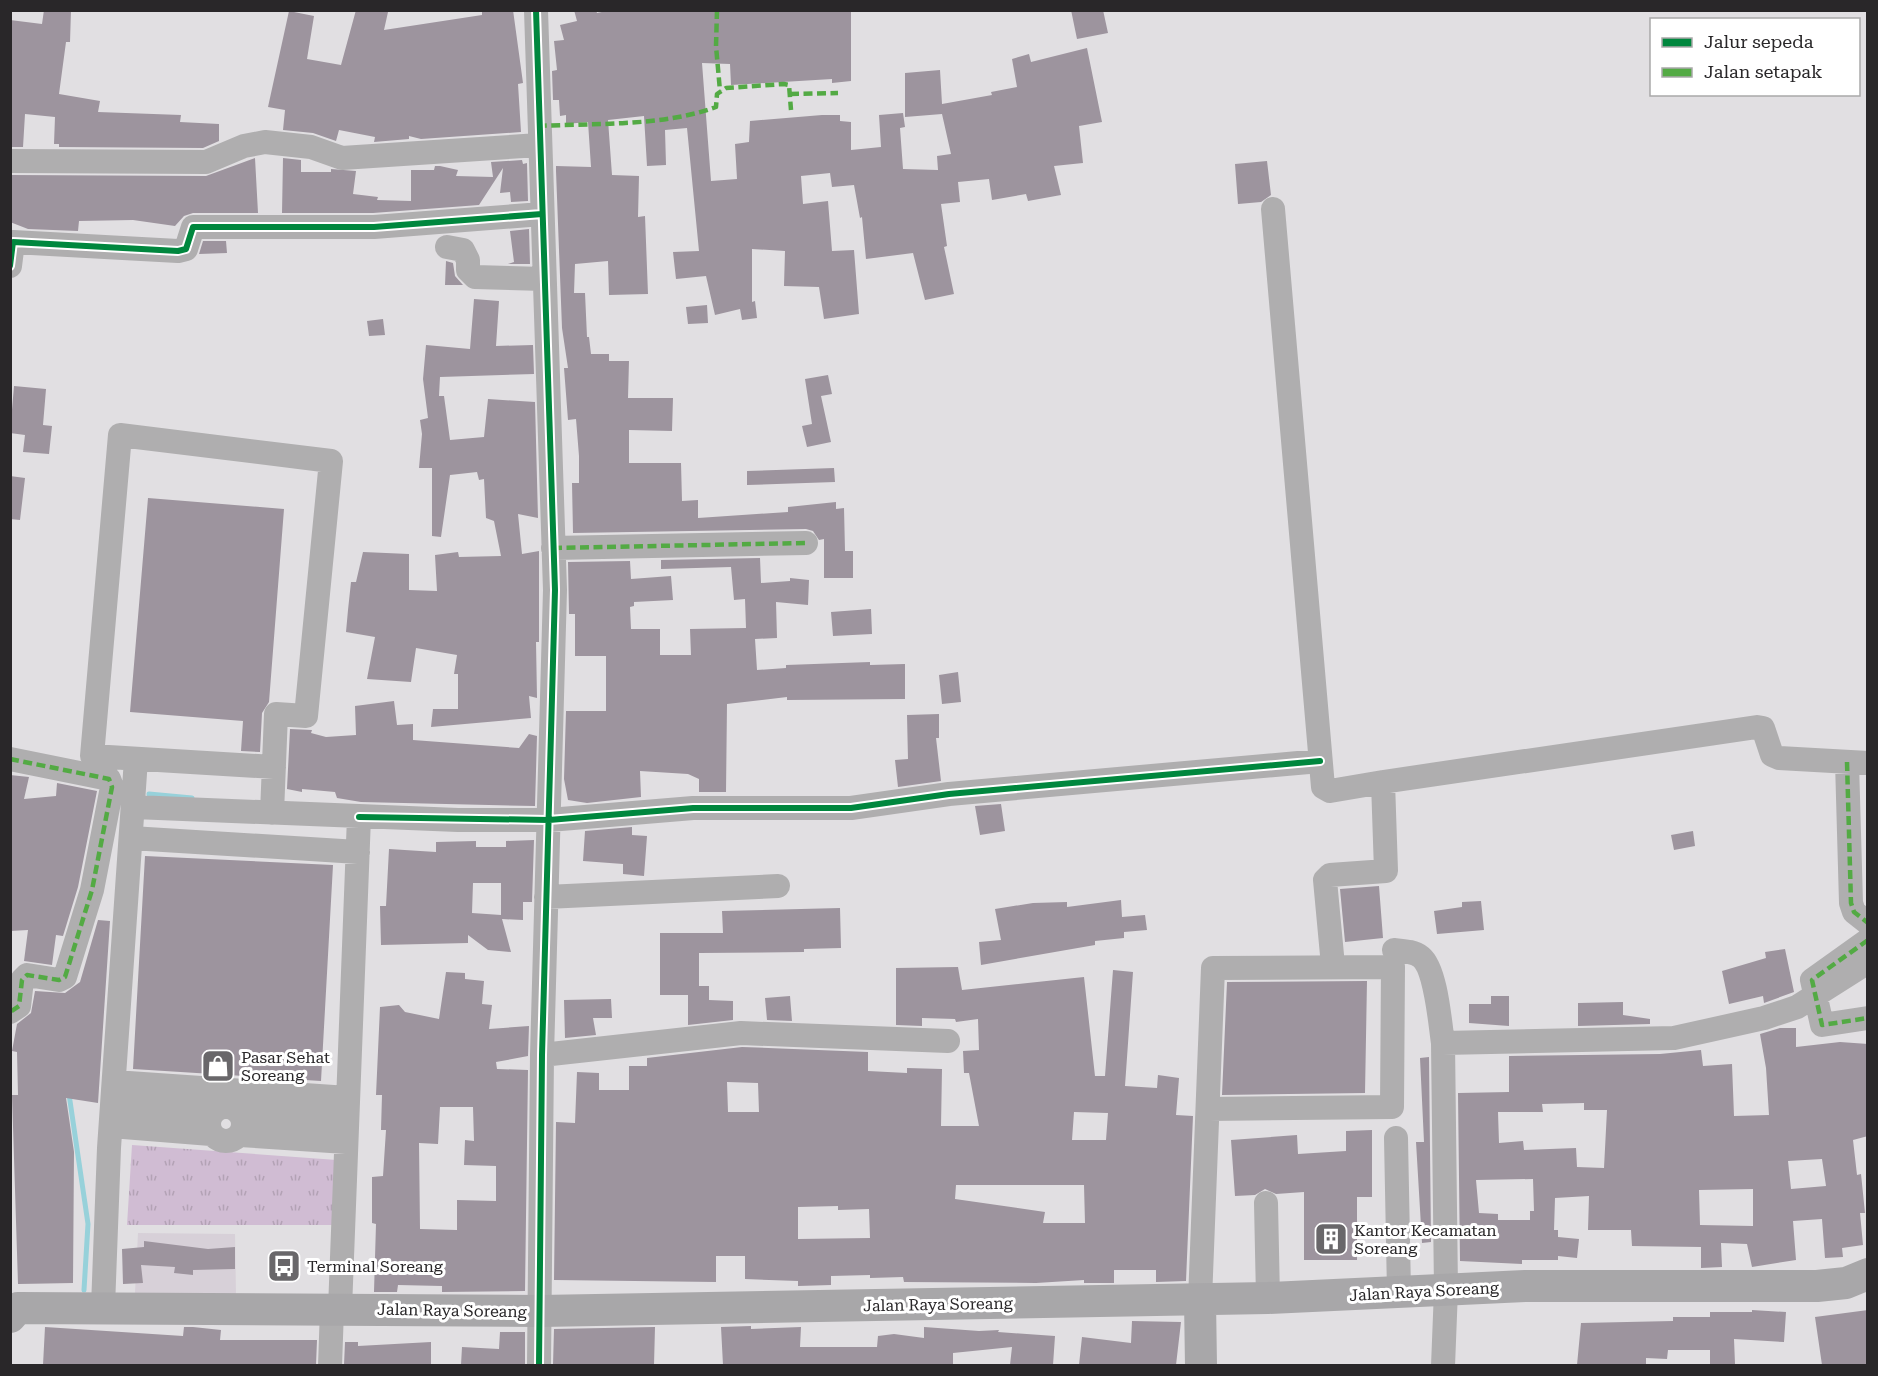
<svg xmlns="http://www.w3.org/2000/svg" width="1878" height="1376" viewBox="0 0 1878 1376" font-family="'Roboto Serif',serif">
	<defs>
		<pattern id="grass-tufts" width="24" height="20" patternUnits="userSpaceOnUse" patternTransform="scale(1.5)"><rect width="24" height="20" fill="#d0bcd3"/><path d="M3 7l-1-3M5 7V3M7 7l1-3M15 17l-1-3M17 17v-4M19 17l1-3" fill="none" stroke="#b3a2b5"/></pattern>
	</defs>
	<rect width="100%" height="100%" fill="#e1dfe2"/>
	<!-- built -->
	<path fill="#d7d0d8" d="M138,1233l97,1 1,63 -101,-4z"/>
	<!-- grass -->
	<path fill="url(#grass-tufts)" d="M132,1145l205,15 -5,65h-205z"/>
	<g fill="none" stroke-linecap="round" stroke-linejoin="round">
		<!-- stream -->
		<path stroke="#97d1da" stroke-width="5" d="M149,794l43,4
			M69,1094l19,130 -4,66"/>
	</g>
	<!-- building -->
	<path fill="#9d949e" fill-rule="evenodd" d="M44,10h27l-1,32h-4l-7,52 41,7 -2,11 83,3 -1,7 39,2v17l-16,7 -144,-1v-3h-5l1,-27 -30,-3 -2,33h-13v-127l32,4z
		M356,10l32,2 -4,18 98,-15v-5h31l10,73 -5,1 3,48 -100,7 -12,-3v3l-35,3 1,-5 -36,-7 -3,11 -23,-8 -30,-3 2,-20 -17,-3 21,-96 25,5 -7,43 34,6z
		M574,10h22l1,3 14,-3h240v71l-19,2v-4l-101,6 -1,-21 -28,-1 9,118 26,-2 -2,-35 14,-2 1,-21 72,-6h18v6l11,1v28l30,-3 -2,-32 24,-2 2,14 -5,1 3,41 35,1 -1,-14 14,-2 -9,-40 -37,3v-44l35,-3 2,34 50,-9 -1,-3 26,-5 -5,-28 17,-5 2,8 56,-14 15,74 -23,4 4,37 -29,3 7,29 -33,6 -2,-7 -34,6 -3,-21 -31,3 2,20 -19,2 6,42 -3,1 10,47 -29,6 -12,-47 -47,6 -4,-42 -2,1 -6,-33 -22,2 -2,-14 -29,3 2,28 25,-3 4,50 22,-1 5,64 -35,5 -5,-32 -35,-1 1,-35 -33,-2v53l3,-1 2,17 -15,2 -2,-11 -25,6 -9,-39 -30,3 -3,-27 26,-1 -12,-123 -22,2 1,35 -19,1 -3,-50 -36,4 4,55 27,1 -1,41 7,-1 3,78 -39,1 -1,-34 -33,3 -1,29h11l2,44h2l2,17h18v7h20l-1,37h45l-1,33 -43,-1v33h52l1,38 16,-1v18l90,-6v-5l48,-5v7l8,-1 1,43h8v27h-29v-39l-5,1 -6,-9 -7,-2 -233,4 -1,-50h7v-27l-3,-37 -8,1 -4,-52h4l-6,-40 -6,-157v-5l35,1 -3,-45 -22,2v-9l-6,1 -1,-16h-6l-1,-29 5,-1 -3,-29 10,-1 -4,-15 17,-4z
		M1071,10h32l5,23 -31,6z
		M255,158l3,55h-65l-9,3 -9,10 -42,-6 -54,1 -1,10 -50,-2 -18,-7v-47l196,1z
		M283,158l18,2v12h30v-3l25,2 -3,23 25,3 -1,3 34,1v-31h23l1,-4h5l18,4 -2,6 37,1 -2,-15 31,-2 1,4 4,-1 1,38 -17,1 -1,-10 -10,1 3,-25 -24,37 -106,8h-91z
		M1267,161l4,34 -10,7 -23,2 -3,-40z
		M529,229l1,35h-22l6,-2 -4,-31z
		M203,241h23l1,12 -28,1z
		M446,261l7,2 2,13 8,9h-18z
		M474,299l25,2 -3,45 37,-1 1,29 -94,3 -1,19h5l6,44 34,-3 4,-38 47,3 3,116 -20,-4 4,40 17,-3v91h-3l1,56 -8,-2 2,22 -100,9 2,-18h25v-35h-4l3,-19 -41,-7 -5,34 -44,-3 8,-42 -29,-5 2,-22 3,-28h5l7,-30 46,2v36l28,1 -2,-36 23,-3 1,5 42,-1 -7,-35 -8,-3 -2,-39 -5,1 -2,-8 -27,3 -9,62 -9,-1v-68h-13l3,-34 -2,-14 8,-2 -5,-39 3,-34 44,4z
		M707,305l1,18 -20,1 -2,-17z
		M383,319l2,16 -16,1 -2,-15z
		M828,375l4,19 -11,2 10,46 -24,5 -5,-21 10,-2 -7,-45z
		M14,386l32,3 -3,36 9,1 -3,28 -26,-2 2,-17 -15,-2z
		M834,468l1,14 -88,3v-14z
		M10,476l15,2 -5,42 -10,-1z
		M148,498l136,11 -15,193 -7,11 -2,39 -19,-1 2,-30 -113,-9z
		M760,558l1,25 29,-2v-3l19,2 -1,25 -32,-3 1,36 -22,1 2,31 29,-2v-3l84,-3v3l35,-1v35l-118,1v-3l-60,7 -1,88h-27v-13l-11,-5 -48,-3 1,26 -54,6 -19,-3 -4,-21 2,-68h40v-55h-31v-42h-6l-1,-52 62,-1 1,18 40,-3 2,24 -39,2v4l-4,1 1,22h29v26h31l-1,-26 56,-1 -1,-29 -11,1 -3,-33 -70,2v-9z
		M871,609l1,25 -39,2 -2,-24z
		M958,672l3,30 -19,2 -3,-29z
		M394,701l3,24 16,-1v16l106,8 10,-14 8,2 -2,70 -174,-4 -24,-4 -2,-6 -33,-3v3l-15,-3 3,-60 22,1 -1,3 15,4 30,-2 -1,-29z
		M939,714v24h-3l5,43 -43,6 -3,-27 13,-1 -1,-44z
		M10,775l19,2 -5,22 32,-3 1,-13 40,8 -19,96 -15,49 -7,-1 -4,30 -28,-4 4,-31 -18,1z
		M1001,804l4,27 -25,4 -5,-29z
		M632,827v8l15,1 -3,40 -21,-2v-10l-40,-3 2,-30z
		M1693,831l2,15 -21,4 -3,-15z
		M534,840l-2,62h-9v18l-21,-1 9,33 -23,-2 -20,-15v8l-87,2 -1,-39h6l3,-57 47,3v-10l40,-1v6h30v-6zM473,883h28v32l-29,-2z
		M145,856l188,9 -12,216 -188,-12z
		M1379,886l4,52 -38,4 -5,-53z
		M1121,900l1,17 23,-2 2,15 -23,2v6l-29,3v4l-114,20 -2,-23 22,-2 -6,-31 38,-6 34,-1v5z
		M1481,901l3,29 -47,4 -3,-23 28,-4v-5z
		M840,908l1,40 -37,1v3l-105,1v33h10v14l24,1v19l-45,5v-30h-28v-62h63l-1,-22z
		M98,920l12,1 -12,182 -32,-5 8,54 -1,131 -55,1 -6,-189h6l-1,-43 -5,-1 5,-27 14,-11 4,-22 30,2 15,-11z
		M1785,949l9,43 -30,11 -1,-7 -34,8 -7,-33 44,-13 -1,-6z
		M958,967l4,23 122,-13 11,99h10l8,-106 20,2 -8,114 32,2 1,-13 21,3 -3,37 17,1 -7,165 -30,1v-12h-42v13h-30v-3l-48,3 -132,-1 -1,-5 -33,1v-3l-39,1v9l-33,1v-5l-53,-2v-23h-29v26l-162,-2 2,-158 19,1 2,-51 22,1v17h30v-24h18v-8l95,-11 126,5v19l39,2v-5l35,1 -1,57h38l-10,-53h-5l-1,-22 16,-1 -1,-31 -22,3 -1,-3 -33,-1v8l-26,-1v-57zM727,1082l31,1 1,29h-31zM1074,1112l34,1 -2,27h-34zM956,1185h128l1,38h-42l2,-11 -90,-13zM838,1206v4l31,-1 1,29 -72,1v-32z
		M446,972l19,1v6l19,2 -2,23 10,1 -3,24 40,-3 -1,30 -32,6 1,7 31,1 -3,221 -83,1v-6l-44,-1 -1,7h-23l2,-68 -4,-1v-46l11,-1 3,-46h-5l1,-35h-6l4,-88 19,-2 6,7 34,7zM440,1107h33l1,34 -9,-1 -1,25 32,1v35l-39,-1v30l-37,-1 -1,-86 19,1z
		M1367,981l-2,112 -143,2 5,-113z
		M790,996l2,25 -25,-1 -2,-22z
		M1491,996h18v30l-40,-3v-19h22z
		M611,999l1,19h-19l3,17 -31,3 -1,-38z
		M1623,1002v13l27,4v5l-72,2v-23z
		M1780,1028h16v19l44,-5 28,2v92l-15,4 4,35 4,-1 4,39h-5l3,32 -21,3 1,9 -18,1 -3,-39 -29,2 3,39 -44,7 -5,-23 -26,-1 1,24 -21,1v-21l-69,-1 -1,-16h-43l1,-34 -34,2 -1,32h4v7l21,2 -2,19 -19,-2v4h-36v4l-62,-3 -2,-168 51,-1v-36l151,-2 41,-4 2,16 29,-2 2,52 35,-1 -3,-47 -6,-34zM1584,1103v7h23l-3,58 -27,-1 -1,-19 -52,2 -1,-9 -24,2 -1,-31h45l-1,-8zM1822,1159l4,27 -35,3 -3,-28zM1533,1179l1,32h-4v9h-32v-6l-19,-1 -3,-33zM1753,1189v37l-53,-1 -1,-35z
		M1429,1057l2,185 -9,1 -6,-101h8l-4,-84z
		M1372,1130v67h-15v63h-53v-68l-28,2 -11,-5 -10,6 -20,1 -4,-56 66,-5 1,19 48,-3v-20z
		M144,1241l64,8 27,-2v22l-42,1v5l-19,-2 1,-6 -34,-2 2,18 -20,1 -1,-35 22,-2z
		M1752,1310l34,2 -2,30 -50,-3 1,25h-25v-14h-42l-1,9 -21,-1v7h-69l4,-42 92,-2v-4h37v-5h42z
		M1868,1310v55h-46l-7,-48z
		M1132,1321l49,1 -5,43h-97l3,-28 49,6z
		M751,1326v3l50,-2 -1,20h77l1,-11 16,-2 30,4v-11l55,4 20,-1 -1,2 57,4 -2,29h-43l2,-18 -59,6v11l-230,1 -2,-38z
		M45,1327l138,9 1,-9h9l28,3 -1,10h97l-1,25h-273z
		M655,1327l-1,38h-101l1,-36z
		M500,1332h25v33h-64l1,-18 37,2z
		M345,1342h13v4l73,-4v23h-87z"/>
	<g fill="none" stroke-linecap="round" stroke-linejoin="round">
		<!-- minor -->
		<path stroke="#afaeaf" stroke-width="24" d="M536,10l19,580 -13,465 -3,311
			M10,161l196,1 38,-16 21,-4 46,5 31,11 197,-13
			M1273,209l50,578 7,4 53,-9 3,89 -56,4 -5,5 7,75
			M447,247l16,3 5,10v10l7,7 69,2
			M10,266l3,-24 165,9 8,-2 7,-22h181l168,-13
			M553,548l253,-5
			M10,759l99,20 3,8 -20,103 -27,87 -6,3 -32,-5 -5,5 -3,26 -9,6
			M1847,762l4,141 3,9 14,11
			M1383,782l374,-55 6,1 9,27 7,3 89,5
			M134,807l324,13h91l144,-12h158l98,-14 371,-33
			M272,813l4,-99 30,2 25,-255 -211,-26 -28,321 182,11
			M131,838l227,14
			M546,897l232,-11
			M1868,940l-56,40 10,45 46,-7
			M1394,950c10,1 19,1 27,7 15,12 19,66 22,86l231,-5 90,-20 33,-11 71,-45
			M1443,1043l3,247 -3,76
			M542,1055l199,-22 207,8
			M114,1082l234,16
			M113,1103l102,8
			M209 1124a17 17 0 1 1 34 0a17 17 0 1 1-34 0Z
			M238,1112l109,8
			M111,1126l100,8
			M240,1135l106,7
			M1396,1138l3,154
			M1266,1203l2,95
			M1200,1300l13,-332 180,-1 -1,140 -184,2
			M103,1307l6,-159 27,-389
			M340,1309l19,-492
			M330,1366l2,-57"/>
		<!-- major -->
		<path stroke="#a8a7a9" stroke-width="32" d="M1200,1300l1,66
			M10,1317l8,-9 522,3 728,-13 257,-12h292l29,-3 22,-9"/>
		<!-- quiet -->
		<path stroke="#53aa44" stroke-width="4.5" stroke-dasharray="9 4.5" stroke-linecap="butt" d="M717,10l-1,36 4,45
			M790,94l48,-1
			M538,126c57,-3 123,1 178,-19l1,-13 9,-6 58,-4 5,1 2,25
			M553,548l253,-5
			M10,759l99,20 3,8 -20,103 -27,87 -6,3 -32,-5 -5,5 -3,26 -9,6
			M1847,762l4,141 3,9 14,11
			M1868,940l-56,40 10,45 46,-7"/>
		<!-- cycleway casing -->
		<g stroke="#fff" stroke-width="10">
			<path id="cycleway" d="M536,10l19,580 -13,465 -3,311
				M10,266l3,-24 165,9 8,-2 7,-22h181l168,-13
				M359,817l190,3 144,-12h158l98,-14 371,-33"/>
		</g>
		<!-- cycleway -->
		<use href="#cycleway" stroke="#00873e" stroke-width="6"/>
	</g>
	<!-- icons -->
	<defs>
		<g id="shop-square" transform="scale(1.725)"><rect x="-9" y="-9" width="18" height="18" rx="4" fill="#69676a" stroke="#fff"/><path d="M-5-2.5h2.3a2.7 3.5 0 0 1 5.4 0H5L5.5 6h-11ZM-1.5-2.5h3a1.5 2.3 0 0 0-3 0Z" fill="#fff"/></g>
		<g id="building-square" transform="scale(1.725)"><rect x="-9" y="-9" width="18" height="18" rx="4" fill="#69676a" stroke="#fff"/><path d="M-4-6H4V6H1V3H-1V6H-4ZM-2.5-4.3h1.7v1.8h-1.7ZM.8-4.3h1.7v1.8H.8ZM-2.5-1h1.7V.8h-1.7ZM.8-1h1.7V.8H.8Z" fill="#fff"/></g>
		<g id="bus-square" transform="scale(1.725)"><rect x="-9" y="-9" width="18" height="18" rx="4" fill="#69676a" stroke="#fff"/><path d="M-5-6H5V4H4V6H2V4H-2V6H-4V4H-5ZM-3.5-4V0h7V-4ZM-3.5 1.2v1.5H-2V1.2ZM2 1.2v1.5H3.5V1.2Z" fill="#fff"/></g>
	</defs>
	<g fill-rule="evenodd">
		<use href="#shop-square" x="218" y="1066"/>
		<use href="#building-square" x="1331" y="1239"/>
		<use href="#bus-square" x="284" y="1266"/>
	</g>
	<g text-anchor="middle" stroke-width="6" stroke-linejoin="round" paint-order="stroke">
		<!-- poi labels -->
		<g font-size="16" fill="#292729" stroke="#fff" text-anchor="start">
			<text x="241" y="1063">Pasar Sehat<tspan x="241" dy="18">Soreang</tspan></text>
			<text x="1354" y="1236">Kantor Kecamatan<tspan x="1354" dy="18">Soreang</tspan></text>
			<text x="307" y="1272">Terminal Soreang</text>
		</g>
		<!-- street labels -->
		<g font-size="16" fill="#292729" stroke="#fff">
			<text transform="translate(1424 1291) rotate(-3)" y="6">Jalan Raya Soreang</text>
			<text transform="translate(938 1304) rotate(-1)" y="6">Jalan Raya Soreang</text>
			<text transform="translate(452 1310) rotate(1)" y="6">Jalan Raya Soreang</text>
		</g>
	</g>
	<!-- border -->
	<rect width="1878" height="1376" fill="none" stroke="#292729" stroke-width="24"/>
	<!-- legend -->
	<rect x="1650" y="18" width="210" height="78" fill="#ffffff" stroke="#a9a9a9" stroke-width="1.5"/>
	<rect x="1662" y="38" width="30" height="9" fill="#00873e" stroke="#a9a9a9" stroke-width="1.5"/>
	<text x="1704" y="48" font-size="18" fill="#292729">Jalur sepeda</text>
	<rect x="1662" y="68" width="30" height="9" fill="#53aa44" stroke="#a9a9a9" stroke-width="1.5"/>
	<text x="1704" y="78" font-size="18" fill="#292729">Jalan setapak</text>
</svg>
